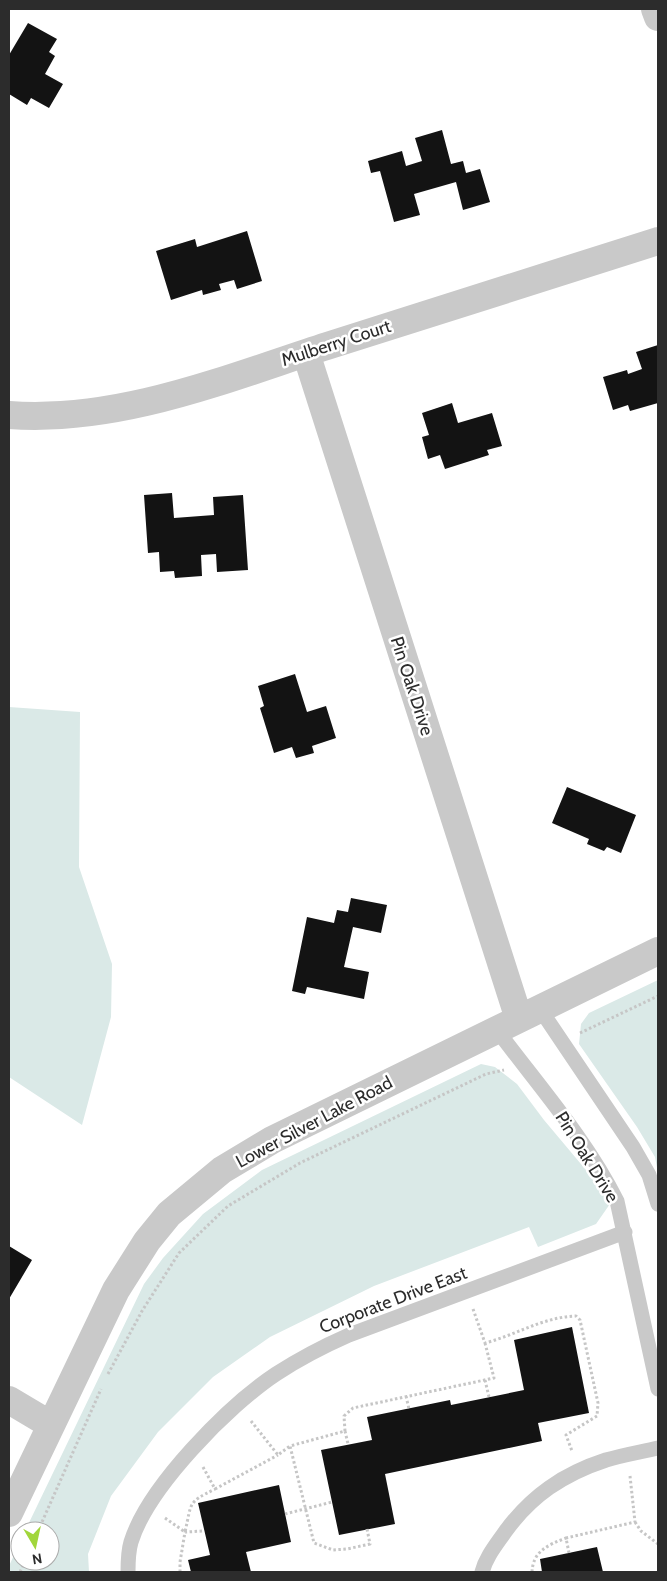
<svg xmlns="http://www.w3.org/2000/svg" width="667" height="1581" viewBox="0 0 667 1581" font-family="Cabin,sans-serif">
	<rect width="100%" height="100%" fill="#fff"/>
	<!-- green -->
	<path fill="#dae9e7" d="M9,707l71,5 -1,155 33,97 -1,53 -29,108 -73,-48z
		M658,980v193l-3,-16 -18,-30 -58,-83 2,-20 8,-11z
		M481,1064l14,3 22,17 27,36 68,81 -16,23 -58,23 -9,-20 -155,59 -104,51 -57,40 -55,55 -47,64 -23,58 1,18h-80v-6l11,-24v19h30v-30h-25l119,-247 19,-26 40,-44 59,-44z"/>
	<!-- building -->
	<path fill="#131313" d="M28,23l29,16 -8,13 6,4 -10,18 18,10 -14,24 -18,-10 -4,7 -18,-11v-39z
		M442,130l9,34 12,-3 3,12 14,-4 10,33 -27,8 -7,-28 -42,12 6,21 -26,7 -14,-51 -9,2 -3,-12 34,-10 4,15 16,-5 -7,-23z
		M247,231l15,50 -25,8 -3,-9 -15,4 2,6 -18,5 -1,-5 -31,10 -15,-49 39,-12 2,8z
		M658,345v58l-28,8 -2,-6 -15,5 -10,-33 24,-7 1,4 14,-5 -6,-17z
		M452,403l6,20 34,-10 10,33 -15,4 2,5 -44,14 -5,-14 -12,4 -6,-22 7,-2 -7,-22z
		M172,493l2,25 40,-3 -1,-18 30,-2 5,75 -31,2 -1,-18 -15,1 1,21 -27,2 -1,-7 -14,1 -1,-20 -11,1 -4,-58z
		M295,674l12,38 19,-6 10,32 -24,8 2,7 -18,5 -4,-11 -18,6 -14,-45 4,-2 -6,-20z
		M567,787l69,28 -15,38 -14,-6 -3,4 -17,-7 2,-5 -37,-16z
		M351,898l36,7 -6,28 -28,-6 -9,40 25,5 -5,27 -57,-12 -2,7 -13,-3 15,-74 27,6 3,-13 11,2z
		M9,1246l23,14 -23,39z
		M572,1327l17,86 -51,10 4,18 -157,33 10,50 -56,11 -18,-85 51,-10 -5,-23 83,-17 1,5 73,-15 -10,-50z
		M279,1485l12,57 -45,10 5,20h-60l-3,-12 22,-5 -12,-52z
		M597,1547l6,25h-61l-2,-13z"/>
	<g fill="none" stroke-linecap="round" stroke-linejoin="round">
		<!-- path -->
		<path stroke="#c6c6c6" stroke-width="3" stroke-dasharray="2.5 2.5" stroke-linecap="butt" d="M580,1033l78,-37
			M473,1309l12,34c31,-8 58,-26 91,-27l4,4 18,83 -1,13 -31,19 6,16
			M108,1374l34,-63 37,-58 49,-47 72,-43 186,-89 18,-4
			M485,1380l4,17
			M406,1396l3,13
			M251,1421l27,34 12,-9
			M345,1431l3,13
			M203,1467l12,22 63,-34
			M285,1514l47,-12
			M165,1518l20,14c7,-30 2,-29 30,-43
			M635,1522l6,9 17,13
			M367,1529l3,15 -23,5 -14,1 -19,-7 -24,-97 55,-15 -1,-15 9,-8 141,-30 -9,-35
			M38,1531l63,-142
			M569,1553l-3,-15 69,-16 -5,-46
			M20,1572l5,-11
			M180,1572v-10l5,-30 19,-1
			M532,1572c1,-21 16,-27 34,-34"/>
		<!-- service -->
		<path stroke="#c9c9c9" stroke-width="15" d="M540,1009l93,138 16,28 9,29
			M497,1030c41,55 89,109 120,171l41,188
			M128,1572c0,-10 0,-20 3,-30 17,-55 97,-136 145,-168 23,-15 48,-28 73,-39l276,-103
			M482,1572c4,-15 14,-27 23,-40 26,-36 58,-58 101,-72 17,-5 35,-8 52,-12"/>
		<!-- minor -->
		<path stroke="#c9c9c9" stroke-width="28" d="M655,9l3,8
			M306,353l213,666
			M9,415c110,8 216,-36 318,-69 111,-35 221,-70 331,-105
			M9,1400l42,25
			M9,1513l107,-223 31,-49 22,-27 53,-44 50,-30 386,-189"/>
	</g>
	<g text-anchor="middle" stroke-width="5" stroke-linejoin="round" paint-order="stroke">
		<!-- street labels -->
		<g font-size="18" fill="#2c2c2c" stroke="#fff">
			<text transform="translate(336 343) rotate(-18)" y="6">Mulberry Court</text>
			<text transform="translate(412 686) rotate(72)" y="6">Pin Oak Drive</text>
			<text transform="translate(314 1122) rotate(-28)" y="6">Lower Silver Lake Road</text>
			<text transform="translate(587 1157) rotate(58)" y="6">Pin Oak Drive</text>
			<text transform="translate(393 1300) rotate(-21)" y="6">Corporate Drive East</text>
		</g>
	</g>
	<!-- border -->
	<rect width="667" height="1581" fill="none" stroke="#2c2c2c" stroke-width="20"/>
	<!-- north arrow -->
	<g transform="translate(35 1546) rotate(171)"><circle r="24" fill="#ffffff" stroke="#ababab"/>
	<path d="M0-4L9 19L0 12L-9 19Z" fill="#a1d63b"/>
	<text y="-8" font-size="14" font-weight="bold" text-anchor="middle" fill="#2c2c2c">N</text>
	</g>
</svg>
